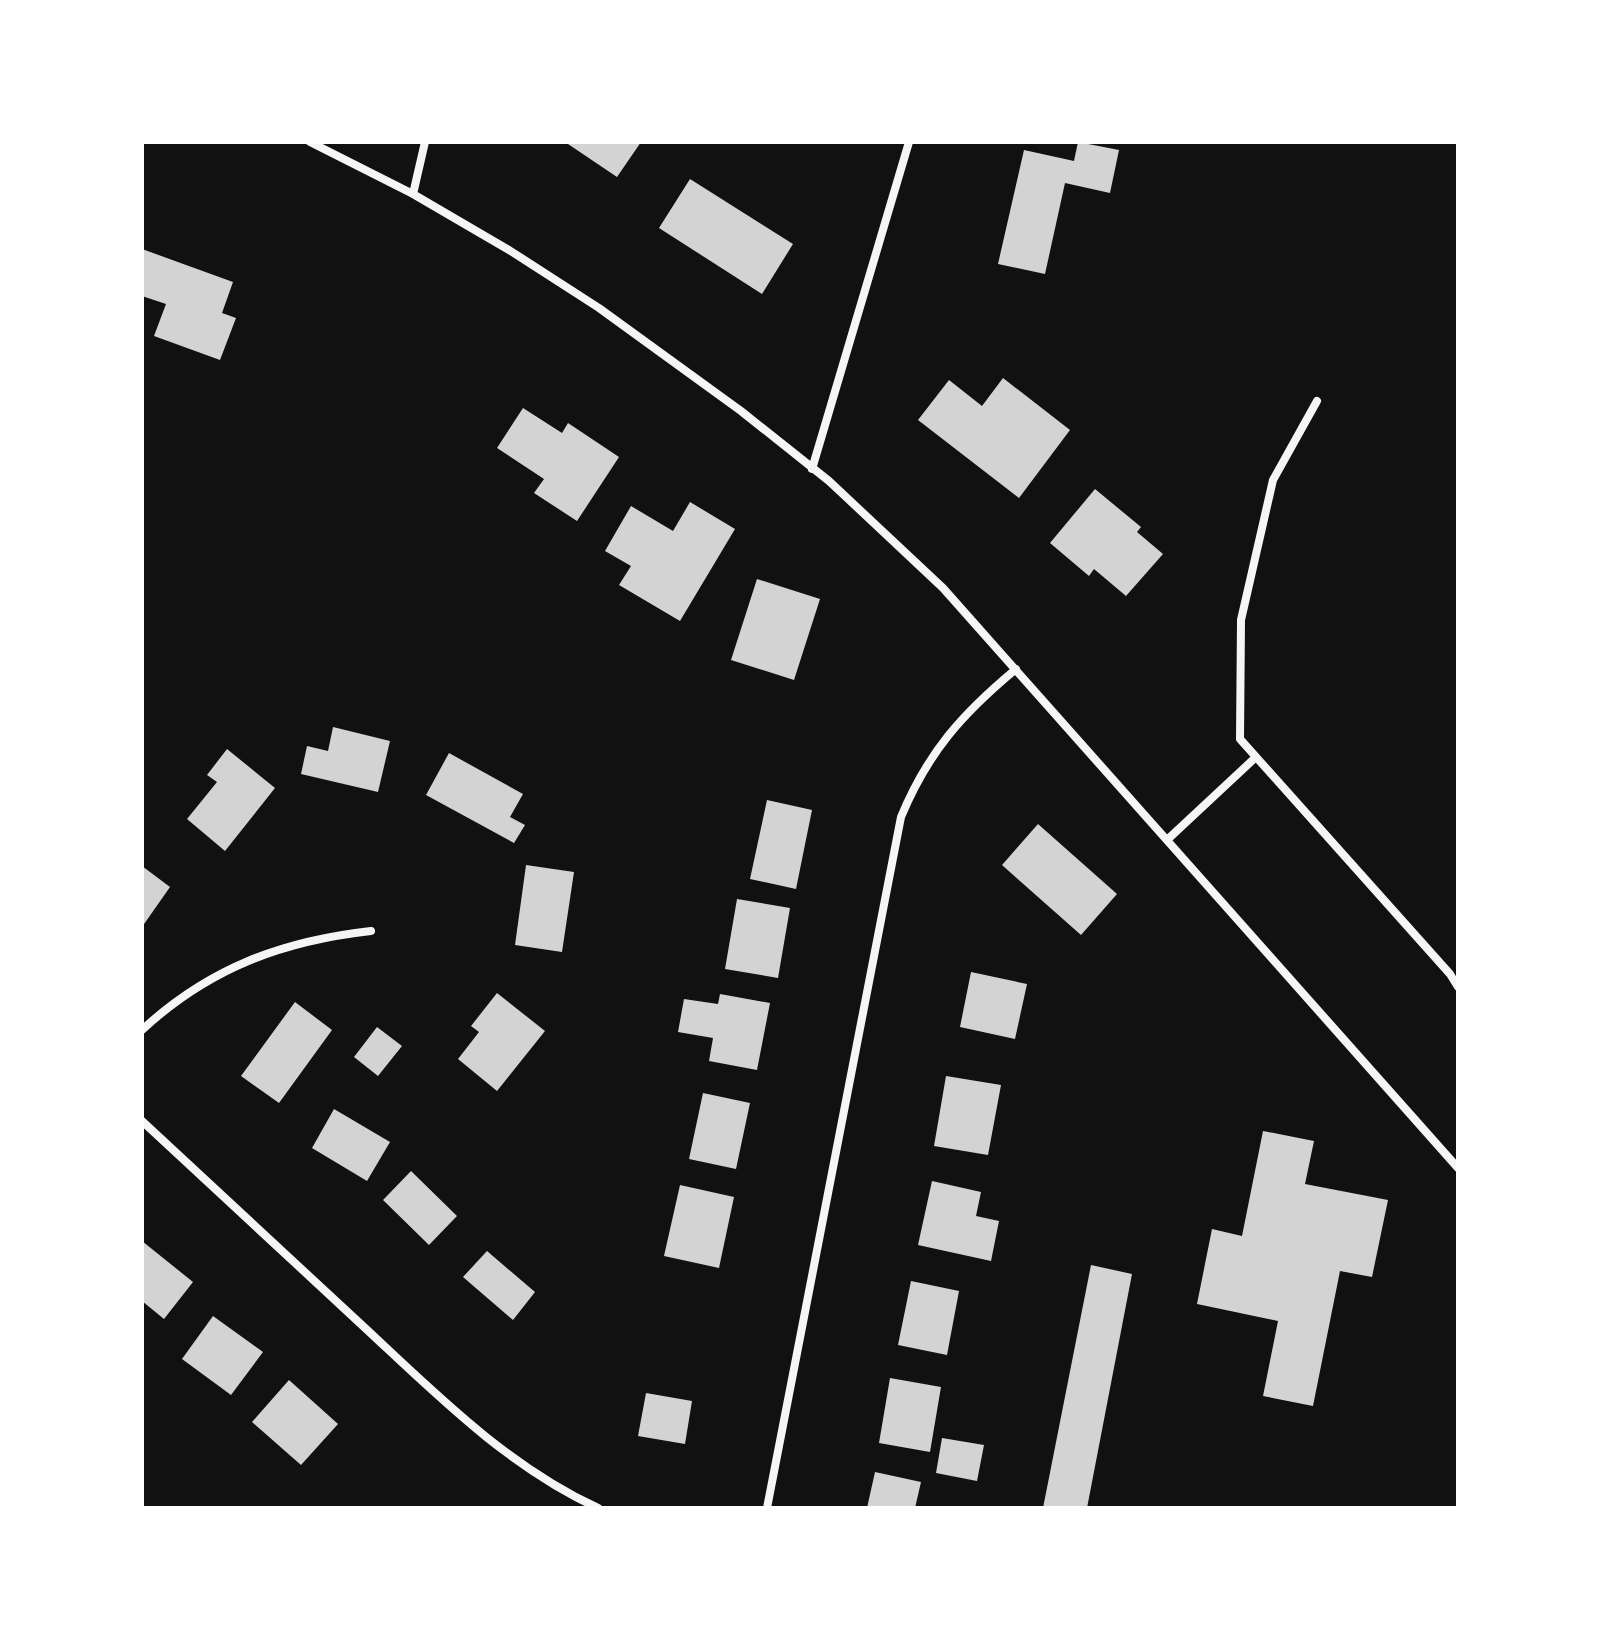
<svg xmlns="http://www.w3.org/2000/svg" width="1600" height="1650" viewBox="0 0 1600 1650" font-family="'Fira Sans',sans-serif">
	<rect width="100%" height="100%" fill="#111"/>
	<!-- building -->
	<path fill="#d3d3d3" d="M565,142h76l-24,35z
		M1078,142l41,8 -9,43 -45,-10 -20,91 -47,-10 26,-114 50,11z
		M690,179l103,65 -31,50 -103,-66z
		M142,249l91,33 -11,31 14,5 -16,42 -66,-24 12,-32 -24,-8z
		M1003,378l67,52 -51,68 -101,-78 31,-40 33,26z
		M523,408l39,25 6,-10 51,34 -42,64 -43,-28 10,-14 -47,-31z
		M1095,489l46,38 -4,5 26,22 -37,42 -32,-27 -5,7 -39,-33z
		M690,502l45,27 -55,92 -61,-36 12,-19 -26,-15 26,-45 42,25z
		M757,579l63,20 -26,81 -63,-20z
		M333,727l57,14 -12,51 -77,-18 6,-28 21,5z
		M227,749l48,39 -50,63 -38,-32 30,-37 -10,-7z
		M449,753l74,41 -13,23 15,8 -11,18 -88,-48z
		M767,800l45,10 -16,79 -46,-10z
		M1038,824l79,70 -36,41 -79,-70z
		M526,865l48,7 -12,80 -47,-7z
		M142,866l28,21 -28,40z
		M737,899l53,9 -12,70 -53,-9z
		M971,972l56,12 -12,55 -55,-12z
		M497,993l48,38 -48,60 -39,-32 21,-27 -8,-6z
		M720,994l50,9 -13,67 -48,-9 4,-23 -35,-6 6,-33 34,5z
		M295,1002l37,28 -53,73 -38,-27z
		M377,1027l25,19 -24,30 -24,-19z
		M946,1076l55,9 -13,70 -54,-9z
		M703,1093l47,10 -14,66 -47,-10z
		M334,1109l56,33 -23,39 -55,-33z
		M1263,1131l51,10 -9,43 83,16 -16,77 -32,-6 -27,135 -50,-10 15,-75 -81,-17 15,-75 30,7z
		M411,1171l46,45 -28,29 -46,-45z
		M932,1181l49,11 -5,24 23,5 -8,40 -73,-16z
		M680,1185l54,12 -15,71 -55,-12z
		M142,1241l51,41 -29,37 -22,-18z
		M487,1251l48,41 -22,28 -50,-43z
		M1091,1265l41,9 -45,234h-44z
		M911,1281l48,10 -12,64 -49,-10z
		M213,1316l50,36 -32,43 -49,-36z
		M890,1378l51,9 -11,65 -51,-9z
		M289,1380l49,44 -37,41 -49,-43z
		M646,1393l46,8 -7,43 -47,-8z
		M942,1438l42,7 -7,36 -41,-8z
		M875,1472l46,10 -6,26h-48z"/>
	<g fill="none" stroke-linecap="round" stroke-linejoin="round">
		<!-- minor -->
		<path stroke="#f5f5f5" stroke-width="8" d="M310,142l103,52 96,56 90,58 142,103 88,70 114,107 515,580
			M413,194l12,-52
			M1317,401l-44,79 -32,140 -1,119 210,235 8,13
			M812,469l97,-327
			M1167,840l89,-83
			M142,1030c67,-62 140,-89 229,-99
			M142,1121c74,69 148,138 222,206 72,67 143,139 234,181
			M767,1508l134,-691c27,-65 61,-103 115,-148"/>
	</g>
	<!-- border -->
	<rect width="1600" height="1650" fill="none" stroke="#ffffff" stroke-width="288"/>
</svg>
